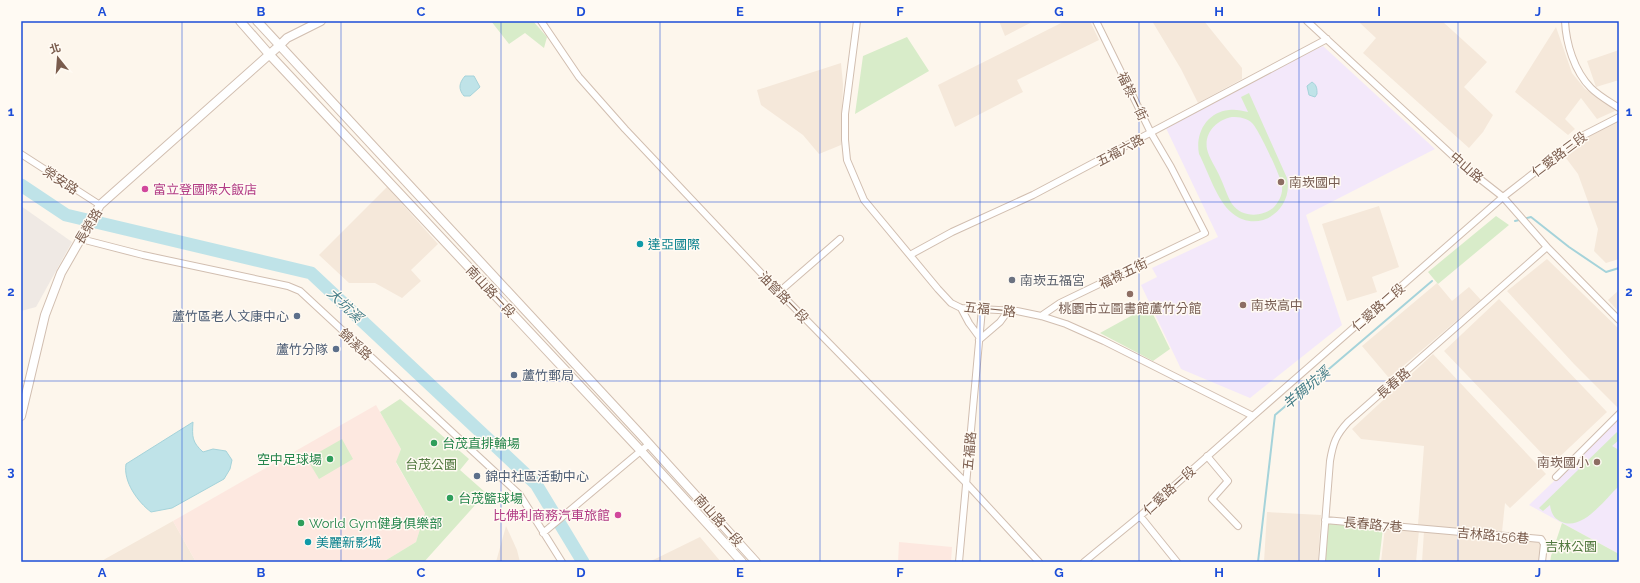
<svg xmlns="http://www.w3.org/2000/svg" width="1640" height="583" viewBox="0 0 1640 583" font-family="Raleway,'Noto Sans TC',sans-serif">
	<rect width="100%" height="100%" fill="#fdf6ec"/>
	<!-- residential -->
	<path fill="#f5e8da" d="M999,21h35l-29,15z
		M1065,21h25l9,19 -82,40 6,12 -68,35 -17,-42z
		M1152,21h52l38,47v11l-44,24 -17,-34z
		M1362,21h80l45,41 -23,25 29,28 -10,17 -14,16 -106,-95 13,-15 -16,-15z
		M1556,27l16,46 13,16 32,21 -20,9 -16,-21 -16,21 10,10 -7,6 -53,-43z
		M1619,50v30l-23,7 -9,-26z
		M841,63l2,21 -2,61 -22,9 -16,-19 -42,-30 -4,-15z
		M1619,119v140l-13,4 -12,-12 4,-22 -20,-55 -15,-20 6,-9z
		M387,187l51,57 -27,26 10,11 -19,17 -27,-15h-26l-30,-28z
		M1379,206l20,61 -27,10 5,15 -30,9 -25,-77z
		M1547,259l72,70v78l-1,1 -44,-44 -67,-73z
		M1437,283l15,18 17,-14 12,13 -92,78 -27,-32z
		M1619,290v22l-11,-12z
		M1499,299l108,113 -55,52 -108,-113z
		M1433,354l113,120 -36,34 -5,-5 -3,29 -84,-7 6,-79 -63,-7 -9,-10z
		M1267,512l54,3 -3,47h-54z
		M173,521l23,41h-95l4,-3z
		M506,526l11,24 3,12h-24z
		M1385,527l34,3 -3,32h-35z
		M1424,531l119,10 -2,21h-119z
		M700,537l21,25h-72z"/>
	<!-- commercial -->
	<path fill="#fde8e0" d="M376,405l25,44 -5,14 29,50 -9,29 -33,20h-187l-23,-41z
		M899,542l53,5 -1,15h-53z"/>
	<!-- industrial -->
	<path fill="#efe9e4" d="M21,206l51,36 -36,65 -15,4z"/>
	<!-- education -->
	<path fill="#f3e8fa" d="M1323,46l112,103 -129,66 36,110 -92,73 -69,-29 -40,-84 16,-8 -5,-9 66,-31 -53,-111 86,-46z
		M1619,419v135l-90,-49z"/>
	<!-- green -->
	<path fill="#d8ecc9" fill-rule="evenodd" d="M491,21h42l14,16 -3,11 -19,-15 -16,11z
		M907,37l22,34 -74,43 8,-58z
		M1249,93l38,85c7,32 -29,57 -55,35 -15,-12 -24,-42 -33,-59 -4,-21 8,-42 30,-44 7,-1 13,1 19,2l-7,-15zM1232,117c8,0 15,1 20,6 6,5 30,56 30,63 1,8 -3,16 -9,22 -11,9 -31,10 -41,-4 -5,-8 -8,-19 -12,-27 -4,-9 -11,-19 -13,-28 -3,-17 10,-29 25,-32z
		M1496,216l13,9 -71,59 -10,-12z
		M1149,306l21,43 -17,12 -53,-28z
		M400,399l69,60 -9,11 26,23 -62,69h-41l33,-20 9,-29 -29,-51 5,-13 -21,-37z
		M1617,432l2,2v6l-7,6 7,4v36c-14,13 -36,45 -57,36 -8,-3 -11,-9 -12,-17l-7,6 -4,-3z
		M342,439l11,20 -34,20 -12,-20z
		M1328,523l55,5 -4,34h-55z
		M1562,523l57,31v8h-69l1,-6z"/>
	<!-- water -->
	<path fill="#bfe3e8" stroke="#a5d3da" d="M465,76h9l6,11 -10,9h-6c-6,-7 -5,-13 1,-20z
		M1312,82c5,3 5,7 5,12l-2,3 -6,-2 -2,-9z
		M193,422c-1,15 -1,20 10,30l10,-3 13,2 6,9 -2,9 -6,10 -52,29 -21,4c-13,-10 -28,-30 -25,-48z"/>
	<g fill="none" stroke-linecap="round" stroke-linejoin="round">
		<!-- stream -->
		<path stroke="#a5d3da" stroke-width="2" d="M1515,221l16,-4 38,30 37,25 13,-4
			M1258,562l17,-147 157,-134"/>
		<!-- river -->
		<path stroke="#bfe3e8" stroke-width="13" d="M21,185l45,30 245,58 225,211 47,78"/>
		<!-- minor casing -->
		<g stroke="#d1beb0" stroke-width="8">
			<path id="minor" d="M541,21l38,56 46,52 154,163 188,192 72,78
				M857,21l-12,93v26l2,20 17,40 74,89 13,14 10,5 56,3 24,5 25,8 38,17 149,75
				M1307,21l159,147 37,29 44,50 72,73
				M1565,21c1,22 9,50 26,67 8,8 19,14 28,20
				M21,154l79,51
				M81,239l62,16 145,31 12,5 220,204 42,67
				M910,255l42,-23 81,-37 294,-156
				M779,292l61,-53
				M961,308l8,15 11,15
				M1041,316l19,-13 145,-70 -34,-66 -20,-34 -55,-112
				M979,340l21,-18 8,-11
				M1207,456l21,25 -16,18 26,27
				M1556,477l63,-63
				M1140,516l37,46
				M1325,520l216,19 3,5 -2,18
				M543,533l106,-89
				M959,562l23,-253
				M1084,562l56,-46 113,-100 250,-219 77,-60 39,-20
				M1322,562l8,-101c3,-18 6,-26 18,-39l199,-175"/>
		</g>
		<!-- tertiary casing -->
		<g stroke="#d1beb0" stroke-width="10">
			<path id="tertiary" d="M240,21l29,33 372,397 101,111
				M257,21l384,414 115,127
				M21,416l24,-101 16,-42 39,-68 180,-160 7,-7 34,-17"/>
		</g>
		<!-- minor -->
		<use href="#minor" stroke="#fff" stroke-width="6"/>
		<!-- tertiary -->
		<use href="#tertiary" stroke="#fff" stroke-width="8"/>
	</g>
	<!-- grid -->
	<path fill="none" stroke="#1d4ed8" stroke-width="1" stroke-opacity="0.55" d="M182,21v541M341,21v541M501,21v541M660,21v541M820,21v541M980,21v541M1139,21v541M1299,21v541M1458,21v541M21,202h1598M21,381h1598"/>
	<!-- markers -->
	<g fill="#8d6e63" stroke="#fffaf3" stroke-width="1.5">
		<circle cx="1281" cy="182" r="4"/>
		<circle cx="1130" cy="294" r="4"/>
		<circle cx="1243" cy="305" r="4"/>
		<circle cx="1597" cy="462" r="4"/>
	</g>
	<g fill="#d1479c" stroke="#fffaf3" stroke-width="1.5">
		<circle cx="145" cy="189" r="4"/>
		<circle cx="618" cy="515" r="4"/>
	</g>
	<g fill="#0f9aa8" stroke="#fffaf3" stroke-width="1.5">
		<circle cx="640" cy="244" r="4"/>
		<circle cx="308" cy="542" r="4"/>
	</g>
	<circle fill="#6b7280" stroke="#fffaf3" stroke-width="1.5" cx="1012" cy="280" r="4"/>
	<g fill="#5c6f8a" stroke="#fffaf3" stroke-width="1.5">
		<circle cx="297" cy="316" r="4"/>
		<circle cx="336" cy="349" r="4"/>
		<circle cx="514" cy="375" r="4"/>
		<circle cx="477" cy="476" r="4"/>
	</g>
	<g fill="#2e9e5b" stroke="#fffaf3" stroke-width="1.5">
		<circle cx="434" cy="443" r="4"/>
		<circle cx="330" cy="459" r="4"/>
		<circle cx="450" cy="498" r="4"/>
		<circle cx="301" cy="523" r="4"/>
	</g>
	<g text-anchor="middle" stroke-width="3" stroke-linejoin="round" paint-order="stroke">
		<!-- street labels -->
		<g font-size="13" fill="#7a5c4d" stroke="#fffaf3">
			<text transform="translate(1133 96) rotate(64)" y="5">福祿一街</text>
			<text transform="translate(1120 150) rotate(-28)" y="5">五福六路</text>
			<text transform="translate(1559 154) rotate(-37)" y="5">仁愛路三段</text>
			<text transform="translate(1467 167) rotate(41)" y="5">中山路</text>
			<text transform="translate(61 180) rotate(33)" y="5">榮安路</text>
			<text transform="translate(88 226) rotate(-59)" y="5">長榮路</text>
			<text transform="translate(1123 273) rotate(-26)" y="5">福祿五街</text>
			<text transform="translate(491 291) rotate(47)" y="5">南山路一段</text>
			<text transform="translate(784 297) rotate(46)" y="5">油管路一段</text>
			<text transform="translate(1378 307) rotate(-41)" y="5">仁愛路二段</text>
			<text transform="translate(990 309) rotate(6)" y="5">五福一路</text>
			<text transform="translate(356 344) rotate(43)" y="5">錦溪路</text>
			<text transform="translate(1393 383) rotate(-41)" y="5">長春路</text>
			<text transform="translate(969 451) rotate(-85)" y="5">五福路</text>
			<text transform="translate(1169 490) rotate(-42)" y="5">仁愛路一段</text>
			<text transform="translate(719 520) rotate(48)" y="5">南山路一段</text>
			<text transform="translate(1373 524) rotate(5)" y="5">長春路7巷</text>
			<text transform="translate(1493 535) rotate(5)" y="5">吉林路156巷</text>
		</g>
		<!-- education labels -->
		<g font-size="13" fill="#785e54" stroke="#fffaf3" text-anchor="start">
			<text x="1289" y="187">南崁國中</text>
			<text x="1251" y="310">南崁高中</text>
			<text x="1130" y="313" text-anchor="middle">桃園市立圖書館蘆竹分館</text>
			<text x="1589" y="467" text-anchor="end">南崁國小</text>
		</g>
		<!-- hotel labels -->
		<g font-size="13" fill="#b23c85" stroke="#fffaf3" text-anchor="start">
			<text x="153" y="194">富立登國際大飯店</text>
			<text x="610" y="520" text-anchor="end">比佛利商務汽車旅館</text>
		</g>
		<!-- culture labels -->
		<g font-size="13" fill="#0d838f" stroke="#fffaf3" text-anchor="start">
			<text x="648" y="249">達亞國際</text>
			<text x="316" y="547">美麗新影城</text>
		</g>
		<!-- worship labels -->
		<g font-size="13" fill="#5b616d" stroke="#fffaf3" text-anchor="start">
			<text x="1020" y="285">南崁五福宮</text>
		</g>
		<!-- service labels -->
		<g font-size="13" fill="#4e5e75" stroke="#fffaf3" text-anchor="end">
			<text x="289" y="321">蘆竹區老人文康中心</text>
			<text x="328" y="354">蘆竹分隊</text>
			<text x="522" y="380" text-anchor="start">蘆竹郵局</text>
			<text x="485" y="481" text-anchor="start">錦中社區活動中心</text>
		</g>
		<!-- leisure labels -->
		<g font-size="13" fill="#27864d" stroke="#fffaf3" text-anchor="start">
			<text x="442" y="448">台茂直排輪場</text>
			<text x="322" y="464" text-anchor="end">空中足球場</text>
			<text x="458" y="503">台茂籃球場</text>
			<text x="309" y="528">World Gym健身俱樂部</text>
		</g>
		<!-- park labels -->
		<g font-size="13" fill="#537a41" stroke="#fffaf3">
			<text x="431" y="469">台茂公園</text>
			<text x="1571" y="551">吉林公園</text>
		</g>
		<!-- water labels -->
		<g font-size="14" font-style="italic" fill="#437c86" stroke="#fffaf3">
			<text transform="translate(345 305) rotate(43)" y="5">大坑溪</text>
			<text transform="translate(1306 388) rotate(-40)" y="5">羊稠坑溪</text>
		</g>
	</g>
	<!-- border -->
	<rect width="1640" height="583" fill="none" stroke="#fffaf3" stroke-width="44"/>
	<!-- north arrow -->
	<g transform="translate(58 58) rotate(343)" stroke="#fffaf3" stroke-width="3" paint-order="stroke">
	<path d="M0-3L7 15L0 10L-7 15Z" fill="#7a5c4d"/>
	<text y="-6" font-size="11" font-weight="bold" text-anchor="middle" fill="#7a5c4d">北</text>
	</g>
	<rect x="22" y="22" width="1596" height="539" fill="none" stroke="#1d4ed8" stroke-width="1.5"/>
	<g font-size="13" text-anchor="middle" font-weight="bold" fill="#1d4ed8">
		<text x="102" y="16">A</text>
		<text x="261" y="16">B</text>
		<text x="421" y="16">C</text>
		<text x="581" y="16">D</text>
		<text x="740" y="16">E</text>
		<text x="900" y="16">F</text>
		<text x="1059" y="16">G</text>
		<text x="1219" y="16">H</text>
		<text x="1379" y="16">I</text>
		<text x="1538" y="16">J</text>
		<text x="11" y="116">1</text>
		<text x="1629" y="116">1</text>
		<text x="11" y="296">2</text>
		<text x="1629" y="296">2</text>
		<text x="11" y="476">3</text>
		<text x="1629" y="476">3</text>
		<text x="102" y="577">A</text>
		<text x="261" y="577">B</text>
		<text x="421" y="577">C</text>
		<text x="581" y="577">D</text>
		<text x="740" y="577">E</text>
		<text x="900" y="577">F</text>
		<text x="1059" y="577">G</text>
		<text x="1219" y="577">H</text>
		<text x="1379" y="577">I</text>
		<text x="1538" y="577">J</text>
	</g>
</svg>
